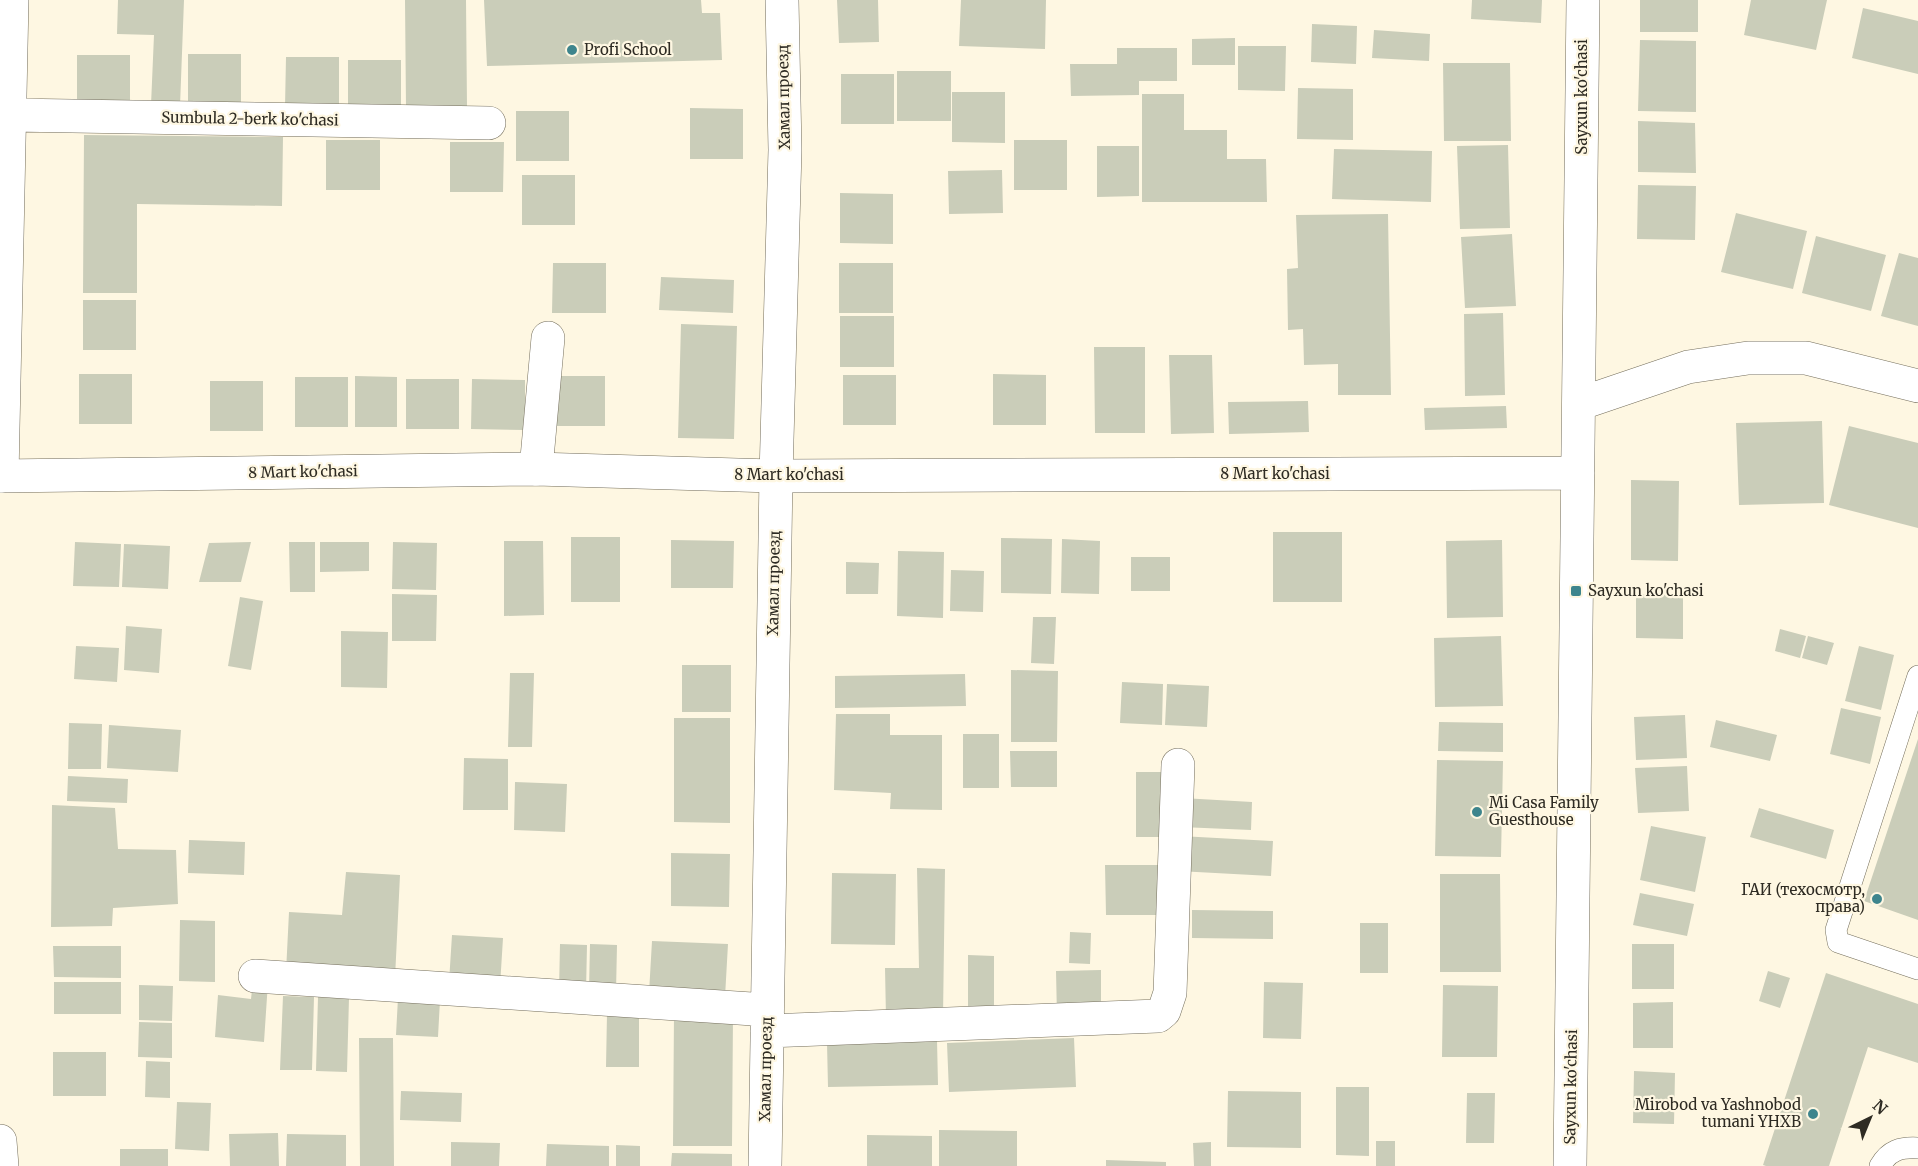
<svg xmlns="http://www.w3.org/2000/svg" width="1918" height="1166" viewBox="0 0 1918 1166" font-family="Merriweather,serif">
	<rect width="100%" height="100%" fill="#fef7e2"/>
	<!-- building -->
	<path fill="#cacdb9" d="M118,0h66l-4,106 -29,-1 3,-70 -37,-1z
		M405,0h61l1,107 -61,1z
		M484,0h217l1,13h18l2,47 -235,6z
		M837,0h41l1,42 -40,1z
		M961,0h85l-1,49 -86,-3z
		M1472,0h70l-1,23 -70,-4z
		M1640,0h58v32h-58z
		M1751,0h76l-11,50 -72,-15z
		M1863,8l55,13v53l-66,-16z
		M1312,24l45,2 -1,38 -45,-2z
		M1374,30l56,4 -1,27 -57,-3z
		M1235,38v27h-43v-26z
		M1640,40l56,1v71l-58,-1z
		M1238,46h48l-1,45 -47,-1z
		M1117,48h60v33h-38v14l-68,1 -1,-32h47z
		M188,54h53v50h-53z
		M77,55h53v50h-53z
		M286,57h53v50h-54z
		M348,60h53v50h-53z
		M1443,63h67l1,78h-67z
		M897,71h54v50h-54z
		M841,74h53v50h-53z
		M1298,88l55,1v51l-56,-1z
		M952,92h53v51l-53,-1z
		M1142,94h42v36h43v29h39l1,43h-125z
		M690,108l53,1v50h-53z
		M516,111h53v50h-53z
		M1638,121l57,2 1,50 -58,-1z
		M84,135l199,2 -1,69 -145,-2v89h-54z
		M326,140h54v50h-54z
		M1014,140h53v50h-53z
		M450,142h54l-1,50h-53z
		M1508,145l2,83 -50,1 -3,-83z
		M1097,146h42v50l-42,1z
		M1334,149l98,2 -1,51 -99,-3z
		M1002,170l1,43 -54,1 -1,-43z
		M522,175h53v50h-53z
		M1638,185l58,1 -1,54 -58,-1z
		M840,193l53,1v50l-53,-1z
		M1736,213l71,18 -14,58 -72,-17z
		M1388,214l3,181h-53v-31l-34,1 -1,-36 -15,1 -1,-61 11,-1 -2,-53z
		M1512,234l4,72 -51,2 -4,-71z
		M1816,236l70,19 -15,56 -69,-18z
		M1899,253l19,5v68l-37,-10z
		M553,263h53v50h-54z
		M839,263h54v50h-54z
		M661,277l73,3 -1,33 -74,-3z
		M83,300h53v50h-53z
		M1503,313l2,82 -40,1 -1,-82z
		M840,316h54v51h-54z
		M681,324l56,2 -3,113 -56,-1z
		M1094,347h51v86h-50z
		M1169,355h43l2,78 -43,1z
		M79,374h53v50h-53z
		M993,374l53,1v50h-53z
		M843,375h53v50h-53z
		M355,376l42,1v50h-42z
		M552,376h53v50h-53z
		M295,377h53v50h-53z
		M406,379h53v50h-53z
		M472,379l53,1v50l-54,-1z
		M210,381h53v50h-53z
		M1308,401l1,31 -80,2 -1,-32z
		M1506,406l1,22 -82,2 -1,-22z
		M1822,421l2,82 -85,2 -3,-82z
		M1849,426l69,17v85l-89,-23z
		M1631,480l48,1 -1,80 -47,-1z
		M1273,532h69v70h-69z
		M571,537h49v65h-49z
		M1001,538l51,1 -1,55 -50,-1z
		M1062,539l38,2 -1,53 -38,-1z
		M671,540l63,1 -1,47h-62z
		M1502,540l1,77 -56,1 -1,-77z
		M504,541h39l1,74 -40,1z
		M75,542l46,2 -2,43 -46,-1z
		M251,542l-10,40h-42l10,-39z
		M289,542h26v50h-25z
		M320,542h49v29l-49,1z
		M393,542l44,1 -1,47 -44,-1z
		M124,544l46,2 -2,43 -46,-2z
		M898,551l46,1 -1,66 -46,-2z
		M1131,557h39v34h-39z
		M846,562l33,1 -1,31h-32z
		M951,570l33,1 -1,41 -33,-1z
		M392,594l45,1 -1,46h-44z
		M1636,594l47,1v44l-47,-1z
		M240,597l23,4 -12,69 -23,-4z
		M1033,617h23l-2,47 -23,-1z
		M126,626l36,3 -3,44 -35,-3z
		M1780,629l26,7 -6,22 -25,-7z
		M341,631l47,1 -1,56 -46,-1z
		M1501,636l2,70 -68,1 -1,-69z
		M1808,636l26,7 -7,22 -25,-7z
		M76,646l43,2 -2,34 -43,-3z
		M1859,646l35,9 -13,55 -36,-9z
		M682,665h49v47h-49z
		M1011,670l47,1 -1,71h-46z
		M510,673h24l-2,74h-24z
		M965,674l1,32 -131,2v-32z
		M1122,682l41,2 -1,41 -42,-2z
		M1167,684l42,2 -2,41 -42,-2z
		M1841,708l40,9 -11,47 -40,-10z
		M836,714h54v21h52v75l-52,-1 1,-16 -57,-3z
		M1685,715l2,43 -51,2 -2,-43z
		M674,718h56v105l-56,-1z
		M1716,720l61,15 -7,26 -60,-14z
		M1439,722l64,1v29l-65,-1z
		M69,723l33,1 -1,45h-33z
		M109,725l72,5 -3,42 -71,-4z
		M963,734h36v54h-36z
		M1918,739v181l-54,-19z
		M1010,751h47v36h-46z
		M464,758l44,1v51h-45z
		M1437,760l66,1 -2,96 -66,-1z
		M1687,766l2,45 -51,2 -3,-45z
		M1136,772h25v65h-25z
		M68,776l60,3 -1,24 -60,-2z
		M515,782l52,2 -2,48 -51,-2z
		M1182,798l70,4 -1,28 -70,-3z
		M52,805l63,3 3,41 58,1 2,54 -65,4 -1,18 -61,1z
		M1759,808l75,22 -8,29 -76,-22z
		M1651,826l55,11 -11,55 -55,-12z
		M1180,836l93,5 -2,35 -93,-5z
		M189,840l56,2 -1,33 -56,-2z
		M671,853l59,1 -1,53 -58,-1z
		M1105,865h61l1,50h-61z
		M917,868l28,1 -2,148 -57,1 -1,-50h34z
		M346,872l54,3 -5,103 -109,-6 3,-60 53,3z
		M832,873l64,1 -1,71 -64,-1z
		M1440,874h60l1,98h-61z
		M1640,893l54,11 -7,32 -54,-11z
		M1192,910l81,1v28l-81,-1z
		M180,920l35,1v61l-36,-1z
		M1360,923h28v50h-28z
		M1070,932l21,1 -1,31 -21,-1z
		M452,935l51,3 -3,48 -51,-4z
		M652,941l76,3 -3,53 -76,-4z
		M560,944l27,1 -1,47 -27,-1z
		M590,944l27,1 -1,47 -27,-1z
		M1632,944h42v45h-42z
		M53,946h68v32l-67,-1z
		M968,955l26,1v64h-26z
		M1101,970v46l-44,1 -1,-46z
		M1768,971l22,7 -10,30 -21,-7z
		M1826,973l92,31v59l-50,-16 -39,119h-63l-3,-1z
		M253,981l15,1 -4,60 -49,-5 3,-42 33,4z
		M54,982h67v32h-67z
		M1264,982l39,1 -2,56 -38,-1z
		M139,985l34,1 -1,35 -33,-1z
		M1443,985l55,1 -1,71h-55z
		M283,996l31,1 -2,73h-32z
		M318,997l31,1 -2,74 -31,-1z
		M398,998l42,2 -2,37 -42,-2z
		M1673,1002v46h-40v-45z
		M674,1013l59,1 -1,132h-59z
		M607,1014h32v53h-33z
		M139,1022l33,1v35l-34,-1z
		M359,1038h34l1,128h-34z
		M1074,1038l2,49 -127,5 -2,-49z
		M937,1040l1,45 -110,2 -1,-44z
		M53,1052h53v44h-53z
		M146,1061l24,1v36l-25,-1z
		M1634,1071l41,2 -1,51 -41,-1z
		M1336,1087h33v69l-33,-1z
		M401,1091l61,2 -1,29 -61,-2z
		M1228,1091l73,1v56l-74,-1z
		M1467,1093h28l-1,50h-28z
		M177,1102l34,1 -2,48 -34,-2z
		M939,1130l78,1v35h-78z
		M278,1133l1,33h-49l-1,-32z
		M287,1134l59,1v31h-60z
		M867,1135l65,1v30h-65z
		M1376,1141h19v25h-19z
		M451,1142l49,1 -1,23h-48z
		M1211,1142v24h-17l-1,-23z
		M547,1144l62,2v20h-63z
		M616,1145l24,1v20h-24z
		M120,1149h48v17h-48z
		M672,1153l60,1v12h-61z
		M1106,1160l60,2v4h-60z"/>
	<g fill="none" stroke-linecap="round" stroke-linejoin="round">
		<!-- service casing -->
		<g stroke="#746e5c" stroke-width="22">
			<path id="service" d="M1918,676l-82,254 2,12 80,27
				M1880,1166c9,-16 21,-19 38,-18"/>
		</g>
		<!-- minor casing -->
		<g stroke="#746e5c" stroke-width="34">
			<path id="minor" d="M11,115l478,8
				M536,469l12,-131
				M2,476l10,-476
				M255,976l512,34
				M767,1031l391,-15 6,-5 6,-18 8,-228
				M0,1141l2,25
				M765,1166l11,-690 9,-326 -3,-150"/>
		</g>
		<!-- tertiary casing -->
		<g stroke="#746e5c" stroke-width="34">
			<path id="tertiary" d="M1579,404l109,-37 60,-9h58l112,28
				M0,476l536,-7 240,7 802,-3
				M1570,1166l13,-1166"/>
		</g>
		<!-- service -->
		<use href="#service" stroke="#fff" stroke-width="21"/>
		<!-- minor -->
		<use href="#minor" stroke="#fff" stroke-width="33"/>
		<!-- tertiary -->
		<use href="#tertiary" stroke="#fff" stroke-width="33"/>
	</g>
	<!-- markers -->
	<g fill="#3e858d" stroke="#fef7e2" stroke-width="2">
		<circle cx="572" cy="50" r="6"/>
		<rect x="1570" y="585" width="12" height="12" rx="3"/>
		<circle cx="1477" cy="812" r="6"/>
		<circle cx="1877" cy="899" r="6"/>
		<circle cx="1813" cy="1114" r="6"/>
	</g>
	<g text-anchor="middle" stroke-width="4.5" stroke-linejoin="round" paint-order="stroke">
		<!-- poi labels -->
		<g font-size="15" fill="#2e2b23" stroke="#fef7e2" text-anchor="start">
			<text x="584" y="55">Profi School</text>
			<text x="1588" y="596">Sayxun ko'chasi</text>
			<text x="1489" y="808">Mi Casa Family<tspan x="1489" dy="17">Guesthouse</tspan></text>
			<text x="1865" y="895" text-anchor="end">ГАИ (техосмотр,<tspan x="1865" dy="17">права)</tspan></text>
			<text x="1801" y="1110" text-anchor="end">Mirobod va Yashnobod<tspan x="1801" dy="17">tumani YHXB</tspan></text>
		</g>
		<!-- street labels -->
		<g font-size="15" fill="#2e2b23" stroke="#fef7e2">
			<text transform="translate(784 97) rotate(-91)" y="5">Хамал проезд</text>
			<text transform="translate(1582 97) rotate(-90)" y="5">Sayxun ko'chasi</text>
			<text transform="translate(250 119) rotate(1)" y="5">Sumbula 2-berk ko'chasi</text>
			<text transform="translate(303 472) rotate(-1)" y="5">8 Mart ko'chasi</text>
			<text x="1275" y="479">8 Mart ko'chasi</text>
			<text x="789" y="480">8 Mart ko'chasi</text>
			<text transform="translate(774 583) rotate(-89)" y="5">Хамал проезд</text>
			<text transform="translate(766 1069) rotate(-89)" y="5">Хамал проезд</text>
			<text transform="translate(1571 1087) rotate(-89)" y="5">Sayxun ko'chasi</text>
		</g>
	</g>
	<!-- north arrow -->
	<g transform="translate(1870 1118) rotate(43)" stroke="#fef7e2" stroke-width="4.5" paint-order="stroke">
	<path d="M0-4.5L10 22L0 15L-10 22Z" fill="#2e2b23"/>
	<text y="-9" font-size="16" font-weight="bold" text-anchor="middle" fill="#2e2b23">N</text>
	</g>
</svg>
